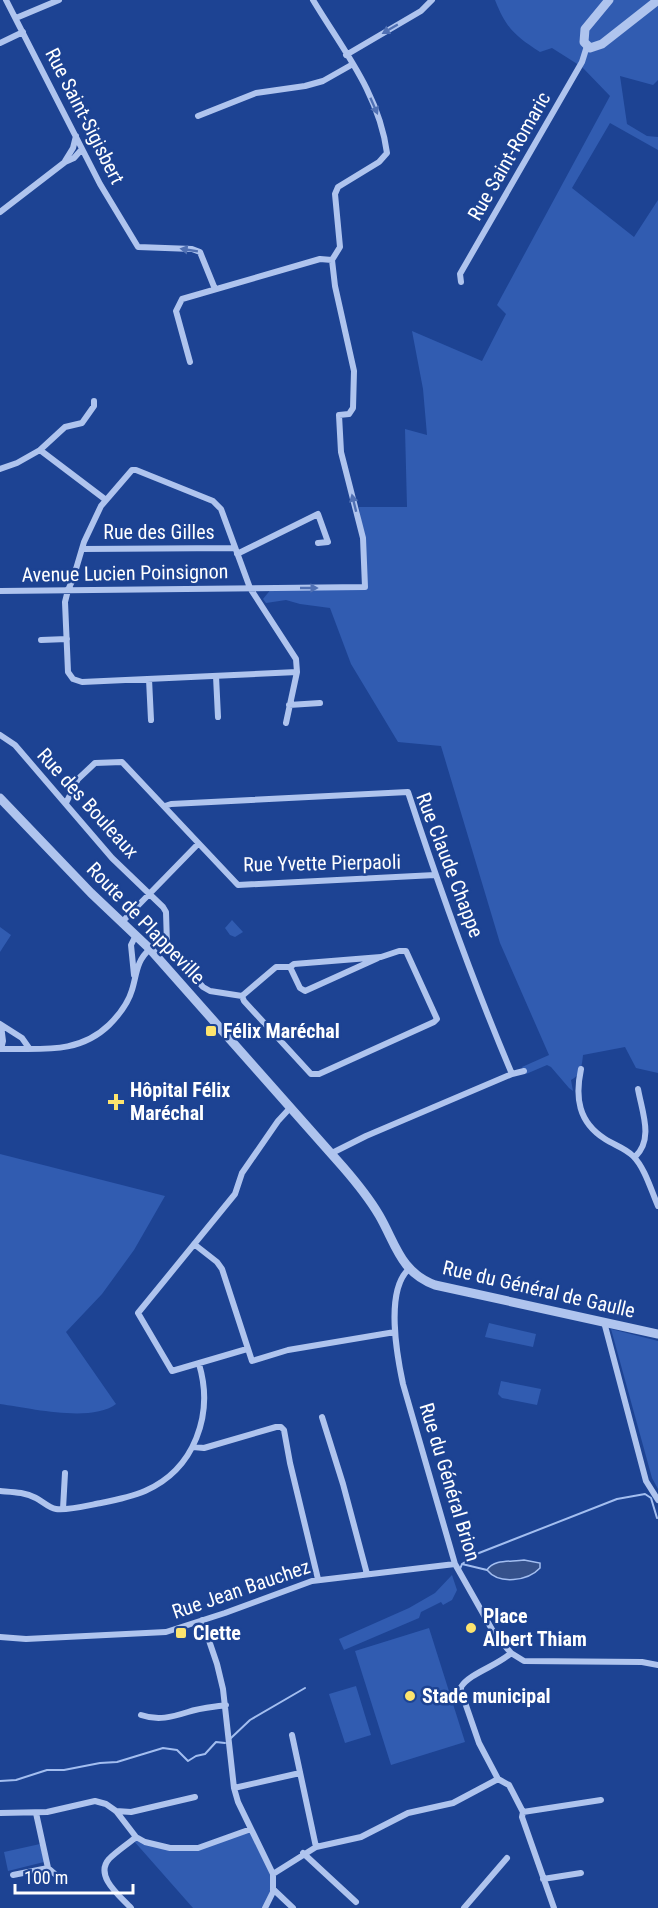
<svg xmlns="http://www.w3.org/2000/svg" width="658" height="1908" viewBox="0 0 658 1908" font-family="'Roboto Condensed',sans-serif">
	<rect width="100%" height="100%" fill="#1d4393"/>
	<!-- green -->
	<path fill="#315cb1" d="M495,0h163v80l-5,5 -33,-9 7,48 20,12 11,1v13l-48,-27 -38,65 62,49 24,-37v873l-22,-5 -11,-21 -42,8c-1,10 -2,20 -12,25l2,11 -4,-3 -18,-21 -4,-2 -21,9 -4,-7 27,-12 -49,-112 -59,-197 -43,-4 -47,-78 -21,-56 -30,-4 -14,-4 -20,3 -3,-4 9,-11 93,-1 -3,-60 -3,-20h48l-2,-78 22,6 -4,-46 -11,-58 70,30 24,-47 -9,-9 113,-209 -28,-29 -30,-19 -12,4c-25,-16 -34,-24 -45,-52z
		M232,920l11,12 -8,5 -5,-2 -5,-7z
		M0,927l11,8 -11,17z
		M0,1154l165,42 -31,54 -32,44 -36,38 50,72c-25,19 -86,4 -116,0z
		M489,1323l47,11 -3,13 -48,-10z
		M611,1329l47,12v148l-6,-11z
		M501,1381l40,8 -4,16 -35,-7 -4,-4z
		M452,1575l5,15 -5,10 -9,5 -2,-3 -20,10 -2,6 -75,32 -5,-11 70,-31 26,-15z
		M429,1628l36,114 -74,23 -36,-114z
		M356,1686l15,49 -26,8 -16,-49z
		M251,1829l22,45v15l-8,19h-72l-60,-68 26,6 39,2z
		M40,1844l4,18 -36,9 -4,-19z"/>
	<!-- water -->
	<path fill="#35518b" stroke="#a3bef0" stroke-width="1.5" d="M524,1560l16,3v5c-12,13 -41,17 -53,2 7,-11 23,-8 37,-10z"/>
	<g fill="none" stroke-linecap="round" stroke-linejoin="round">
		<!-- stream -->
		<path stroke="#a3bef0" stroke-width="2" d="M462,1564l17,-11 138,-54 28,-5 6,4 6,20
			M460,1569l2,-5 25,6
			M231,1738l19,-18 55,-32
			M0,1781l16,-1 31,-10h17l36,-7 17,-1 46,-14 14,2 11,11 8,-5 9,-2 11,-12 9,1"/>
		<!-- minor -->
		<path stroke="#afc4ee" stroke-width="6" d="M6,0l94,184 38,63 54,2 8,3 15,37
			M16,18l43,-18
			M0,43l23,-11
			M346,55l75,-44 11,-11
			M198,116l58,-23 49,-7 18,-5 30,-17
			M65,161l8,-13 3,-12
			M0,212l65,-50 9,-4 8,-9
			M461,282l-1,-8 122,-212 5,-16
			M190,362l-14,-51 6,-12 138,-40 12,1
			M40,450l66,50
			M0,469l17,-6 23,-13 25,-23 17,-4 12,-17v-5
			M82,549l153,-1
			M237,554l81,-40 10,28 -10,1
			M0,591l365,-4 -2,-49 -22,-86 -2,-37 10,-1 4,-6 1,-37 -19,-85 -3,-26 8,-13 -5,-53 3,-7 41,-25 8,-9c-8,-60 -44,-103 -74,-153
			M41,640l26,-1
			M216,676l2,41
			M149,679l2,41
			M289,705l31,-2
			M286,723l11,-51 -1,-13 -46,-71 -29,-79 -8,-8 -77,-31h-4l-31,36 -17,36 -11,37 -5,11 -3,12 3,70 5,7 9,3 215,-10
			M0,735l15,10 97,113 51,49 3,5 1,32 2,5 34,38 7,4 32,5 2,5 67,73h8l115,-52 3,-3 -31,-68h-7l-18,6 -87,7 -4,3
			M66,803l12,-24 17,-16 27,-1 116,123 197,-10
			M165,806l6,-2 237,-12c31,95 65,190 104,282
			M122,922l76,-78
			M134,975l-3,-30 5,-10
			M242,996l34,-29h14l10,21 5,3 73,-33
			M0,1024l22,14 7,10
			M0,1049c40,-1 78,6 109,-24 10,-10 19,-21 23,-35 5,-16 4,-29 18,-41
			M1,1049l2,-8 -2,-16
			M581,1069c-6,28 -3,53 24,70 9,6 20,9 28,17 12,12 18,34 25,50
			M330,1154l36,-18 146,-62 12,-3
			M635,1157c19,-18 7,-45 3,-68
			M194,1244l23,18 5,7 30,92 36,-11 107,-18
			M409,1269c-24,21 -12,87 -6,115l52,180 39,69 17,20 13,8 118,1 16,3
			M604,1322l42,159 12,19
			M247,1349l-75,22 -34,-58 97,-119 7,-21 36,-52 12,-13
			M322,1417l21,67 24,90
			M193,1447l11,1 72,-21h5l3,3 6,33 28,116
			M0,1491c12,1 25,1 36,7 6,3 13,10 20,11 10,2 34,-4 45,-6 15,-3 30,-6 44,-12 50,-22 69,-77 54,-127
			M63,1509l2,-36
			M202,1620l15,44 6,25 11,99 4,14 35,72v18l-8,16
			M0,1637l26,2 140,-7 59,-19 87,-32 143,-17
			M511,1653c-14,13 -41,20 -50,34v4l18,52 19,36 11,6 14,27 -1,5 32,91
			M141,1715c17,6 31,2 47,-3 12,-4 26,-5 38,-7
			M292,1735l24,112
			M234,1788l66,-15
			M116,1811l15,1 64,-15
			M523,1812l78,-12
			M0,1813l47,-1 48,-11 11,3 10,7 20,26 9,5 25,6h28l53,-19
			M303,1853l53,49
			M48,1868l15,13
			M273,1874l43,-27 45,-10 47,-24 45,-10 45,-24
			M13,1875l35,-7 -12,-55
			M543,1879l38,-6
			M273,1889l20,19
			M131,1908c-11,-12 -37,-32 -22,-49 8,-8 19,-15 27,-22
			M464,1908l43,-50"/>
		<!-- tertiary -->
		<path stroke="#afc4ee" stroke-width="9" d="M609,0l-24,29 -1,13 6,6 12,-4 56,-44
			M0,798l91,95 59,56 193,218c13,15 26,31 36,48 17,29 21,57 56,70l223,49"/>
	</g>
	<!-- one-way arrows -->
	<defs><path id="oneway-solid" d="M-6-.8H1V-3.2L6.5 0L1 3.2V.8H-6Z" transform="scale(1.5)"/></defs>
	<g fill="#5070b3">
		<use href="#oneway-solid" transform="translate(390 29) rotate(150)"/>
		<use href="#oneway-solid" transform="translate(374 106) rotate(66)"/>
		<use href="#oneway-solid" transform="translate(189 250) rotate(-171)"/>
		<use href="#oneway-solid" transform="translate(354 503) rotate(-104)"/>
		<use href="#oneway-solid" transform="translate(309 588)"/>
	</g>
	<!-- markers -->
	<g fill="#fde46e" stroke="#1d4393" stroke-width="2">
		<rect x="205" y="1025" width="12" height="12" rx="3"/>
		<path d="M113 1093h6v6h6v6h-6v6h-6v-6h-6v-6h6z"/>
		<circle cx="471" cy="1628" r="6"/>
		<rect x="175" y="1627" width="12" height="12" rx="3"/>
		<circle cx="410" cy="1696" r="6"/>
	</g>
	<g text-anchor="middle" stroke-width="5" stroke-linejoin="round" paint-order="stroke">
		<!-- street labels -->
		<g font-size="20" fill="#fff" stroke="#1d4393">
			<text transform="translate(85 116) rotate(63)" y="7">Rue Saint-Sigisbert</text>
			<text transform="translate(509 156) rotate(-60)" y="7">Rue Saint-Romaric</text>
			<text x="159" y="539">Rue des Gilles</text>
			<text transform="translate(125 573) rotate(-1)" y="7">Avenue Lucien Poinsignon</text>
			<text transform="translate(88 803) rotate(48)" y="7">Rue des Bouleaux</text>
			<text transform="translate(322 863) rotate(-1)" y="7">Rue Yvette Pierpaoli</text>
			<text transform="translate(450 865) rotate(69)" y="7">Rue Claude Chappe</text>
			<text transform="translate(146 923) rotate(46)" y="7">Route de Plappeville</text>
			<text transform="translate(539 1289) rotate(13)" y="7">Rue du Général de Gaulle</text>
			<text transform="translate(450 1482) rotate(73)" y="7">Rue du Général Brion</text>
			<text transform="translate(241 1589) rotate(-19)" y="7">Rue Jean Bauchez</text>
		</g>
		<!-- poi labels -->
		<g font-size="20" font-weight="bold" fill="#fff" stroke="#1d4393" text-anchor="start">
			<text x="223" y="1038">Félix Maréchal</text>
			<text x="130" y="1097">Hôpital Félix<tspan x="130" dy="23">Maréchal</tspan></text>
			<text x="483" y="1623">Place<tspan x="483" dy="23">Albert Thiam</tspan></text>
			<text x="193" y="1640">Clette</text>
			<text x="422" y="1703">Stade municipal</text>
		</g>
	</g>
	<!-- scale -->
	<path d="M15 1884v9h118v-9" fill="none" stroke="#ffffff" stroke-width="3"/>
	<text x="24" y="1884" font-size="18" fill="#ffffff" stroke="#1d4393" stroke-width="4.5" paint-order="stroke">100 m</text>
</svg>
